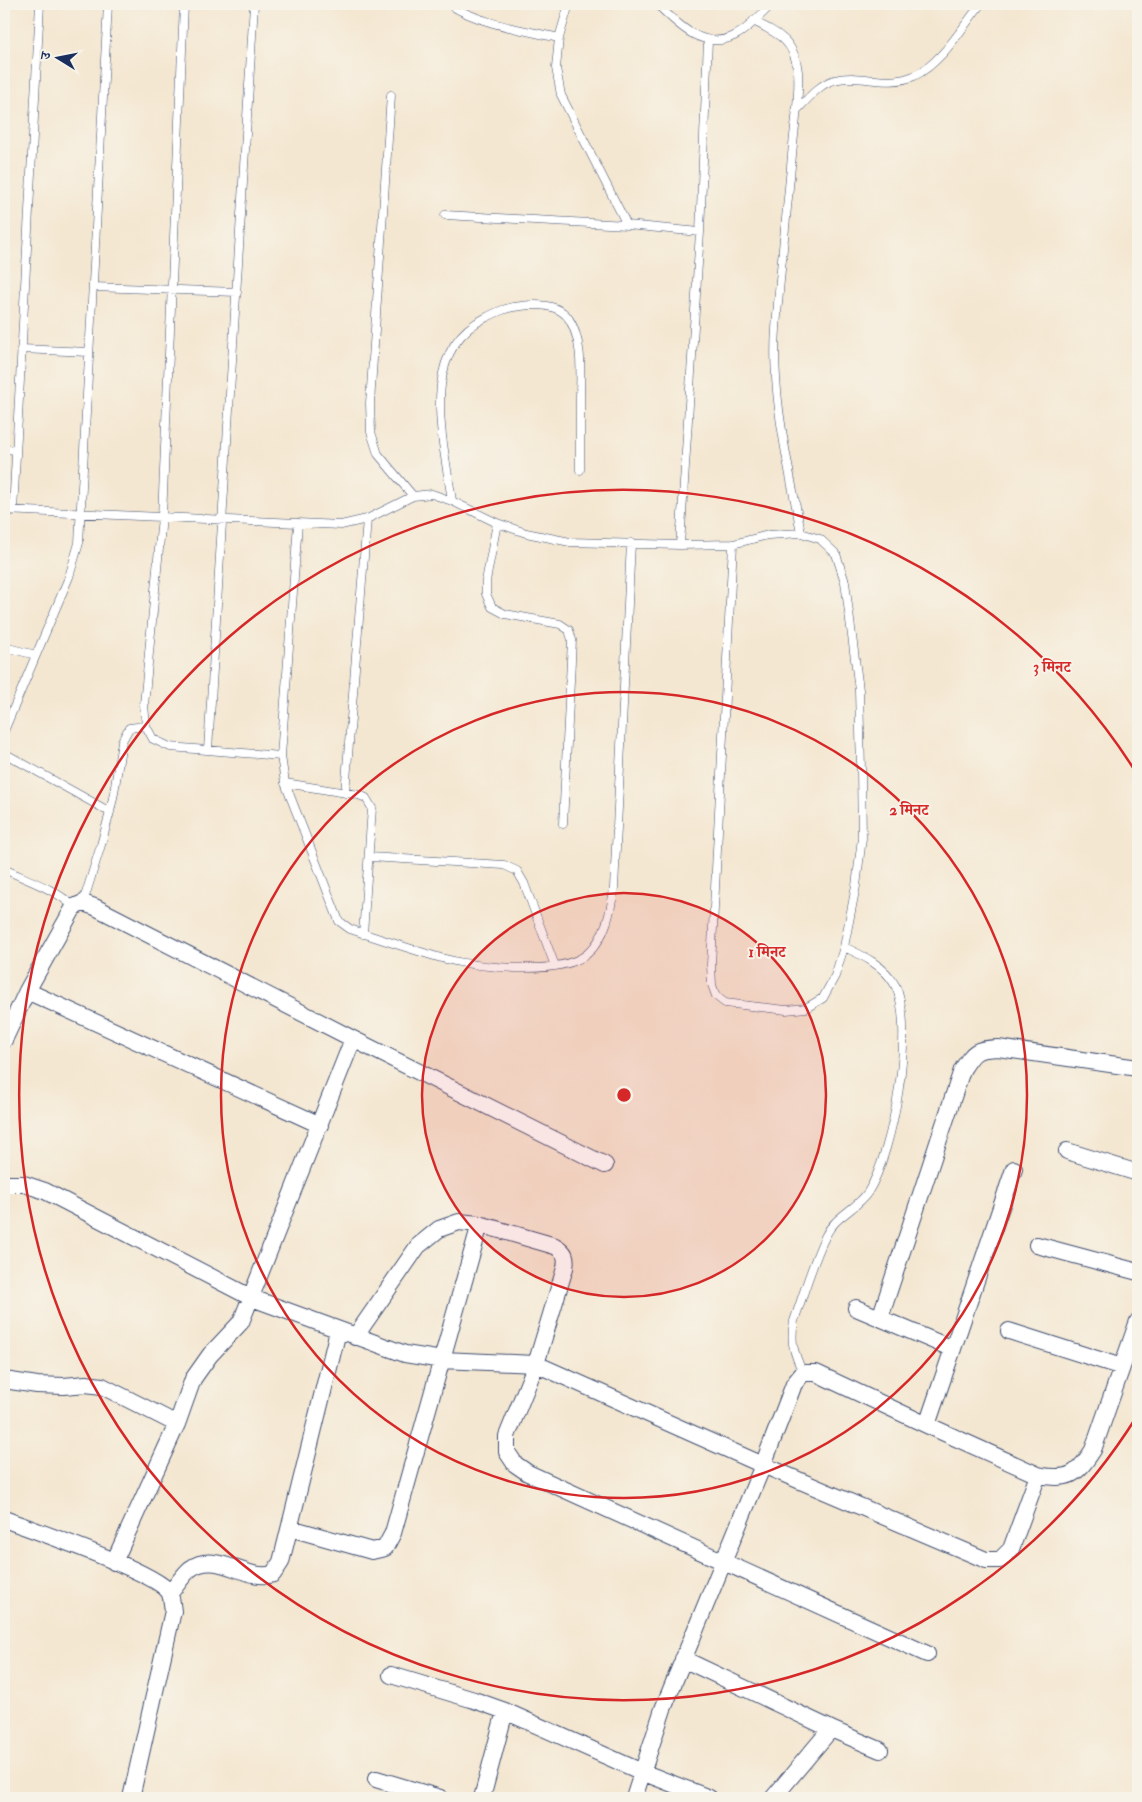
<svg xmlns="http://www.w3.org/2000/svg" width="1142" height="1802" viewBox="0 0 1142 1802" font-family="'IM FELL Double Pica','Noto Serif Devanagari',serif">
	<rect width="100%" height="100%" fill="#f7f3e8"/>
	<filter id="ink" filterUnits="userSpaceOnUse"><feTurbulence type="fractalNoise" baseFrequency=".02" numOctaves="2"/><feDisplacementMap in="SourceGraphic" scale="10" xChannelSelector="R" yChannelSelector="G"/><feConvolveMatrix kernelMatrix="1 2 1 2 8 2 1 2 1" color-interpolation-filters="sRGB"/></filter>
	<filter id="wash" filterUnits="userSpaceOnUse"><feTurbulence type="fractalNoise" baseFrequency=".0096" numOctaves="4" result="noise"/><feDisplacementMap in="SourceGraphic" scale="20" xChannelSelector="R" yChannelSelector="G"/><feGaussianBlur stdDeviation="1.12" result="paint"/><feColorMatrix in="noise" values="0 0 0 0 0 0 0 0 0 0 0 0 0 0 0 0 0 1.4 0 .05"/><feComposite in="paint" operator="in"/></filter>
	<g filter="url(#wash)">
		<rect width="100%" height="100%" fill="#f4e7d1"/>
	</g>
	<g filter="url(#ink)">
		<g fill="none" stroke-linecap="round" stroke-linejoin="round">
			<!-- service casing -->
			<g stroke="#3c4b6f" stroke-width="9">
				<path id="service" d="M184,4l-22,513 -18,188 2,21 7,13 17,8 111,9
					M449,4c30,20 75,26 110,34
					M569,4l-10,34 -3,30 5,27 66,130
					M657,4c20,20 46,47 77,32 14,-6 26,-21 36,-30l5,-2
					M753,21c25,12 42,20 45,51 2,24 -4,59 -6,83 -5,58 -12,116 -16,174 -5,68 13,137 25,204
					M391,95l-21,308 1,29 7,22 35,42
					M796,111c11,-11 23,-27 38,-31 28,-7 51,8 80,-4 28,-13 48,-49 67,-72
					M445,215l182,10 73,7
					M93,287l144,5
					M21,349l68,3
					M4,449l12,1
					M452,501c-8,-59 -35,-150 33,-183 12,-6 22,-11 36,-12 16,-2 38,-2 48,13 15,24 11,56 11,82 0,23 0,46 0,69
					M4,510l337,15 26,-6 46,-23 19,-2 20,7 45,22 29,10 44,9 110,3 53,-1 35,-9 33,-2 19,6 16,15 9,28 14,108 2,80 1,68 -6,48 -12,61 -9,29 -12,22 -17,10 -20,2 -61,-7 -9,-7 -4,-11 -1,-20 22,-421
					M13,511l27,-507
					M298,523l-17,233 4,27 54,138 11,8c30,10 60,20 91,29 34,9 118,19 146,-4 19,-16 24,-44 27,-66l17,-345
					M497,523l-11,58v13l6,13 13,7 55,10 9,6 3,10 -9,184
					M680,545l20,-313 8,-192
					M4,647l32,8
					M4,731l65,-154 10,-34 29,-539
					M208,750l46,-746
					M4,753l106,59
					M285,783l74,12 7,3 6,10 -9,126
					M345,793l22,-274
					M369,857l135,8 13,6 7,12 31,83
					M4,869c23,11 52,20 70,38
					M83,903l18,-58 9,-33 4,-19 8,-52 7,-13 17,-2
					M803,1373c-9,-20 -13,-30 -9,-52 10,-28 19,-60 32,-86 9,-19 31,-26 42,-43 25,-39 48,-165 27,-207 -10,-19 -33,-30 -51,-38"/>
			</g>
			<!-- minor casing -->
			<g stroke="#3c4b6f" stroke-width="18">
				<path id="minor" d="M27,991l293,134
					M4,1040l23,-49 47,-84 9,-4 12,4 258,132 252,126
					M1067,1151l71,22
					M4,1184h20l21,7 207,107 153,56 37,6 94,4 227,101 223,95h14l11,-11 27,-74
					M1037,1245l101,27
					M856,1308l97,41
					M880,1318l82,-248c12,-19 13,-21 36,-22l140,20
					M1009,1331l113,36
					M355,1337l63,-91 21,-17 20,-7 20,2 76,22c10,6 12,10 10,22l-29,96 -29,72v16l8,12 13,9 399,181
					M4,1380l33,5 27,1 22,-2 16,2 75,38
					M927,1425l87,-256
					M4,1519c29,11 152,53 165,73 3,5 3,14 4,19l-42,187
					M290,1528l82,23 13,-3 8,-15 87,-309
					M114,1562l63,-138 16,-45 17,-24 31,-33 112,-283
					M170,1593c6,-7 13,-18 20,-24 26,-20 56,13 83,5l8,-12 57,-231
					M683,1659l148,70 49,21
					M391,1675l83,25 31,11 137,61 67,26
					M376,1779l64,19
					M482,1798l23,-87
					M634,1798l29,-89 100,-244 31,-81 9,-11h13l111,52 111,50c31,6 39,0 55,-25l45,-129
					M773,1798l58,-69"/>
			</g>
			<!-- service -->
			<use href="#service" stroke="#fff" stroke-width="8"/>
			<!-- minor -->
			<use href="#minor" stroke="#fff" stroke-width="16"/>
		</g>
	</g>
	<!-- distance rings -->
	<circle cx="624" cy="1095" r="202" fill="#d62828" fill-opacity=".12"/>
	<g fill="none" stroke="#d62828" stroke-width="2.5">
		<circle cx="624" cy="1095" r="202"/>
		<circle cx="624" cy="1095" r="403"/>
		<path d="M1137 1416A605 605 0 1 1 1137 774"/>
	</g>
	<circle cx="624" cy="1095" r="8" fill="#d62828" stroke="#f7f3e8" stroke-width="2.5"/>
	<g font-size="15" text-anchor="middle" font-weight="bold" fill="#d62828" stroke="#f7f3e8" stroke-width="4" stroke-linejoin="round" paint-order="stroke">
		<text x="1052" y="672">3 मिनट</text>
		<text x="909" y="815">2 मिनट</text>
		<text x="767" y="957">1 मिनट</text>
	</g>
	<!-- margin -->
	<rect width="1142" height="1802" fill="none" stroke="#f7f3e8" stroke-width="20"/>
	<!-- north arrow -->
	<g transform="translate(58 58) rotate(280)" stroke="#f7f3e8" stroke-width="4" paint-order="stroke">
	<path d="M0-4L9 19L0 12L-9 19Z" fill="#1b2f5e"/>
	<text y="-8" font-size="14" font-weight="bold" text-anchor="middle" fill="#1b2f5e">उ</text>
	</g>
</svg>
